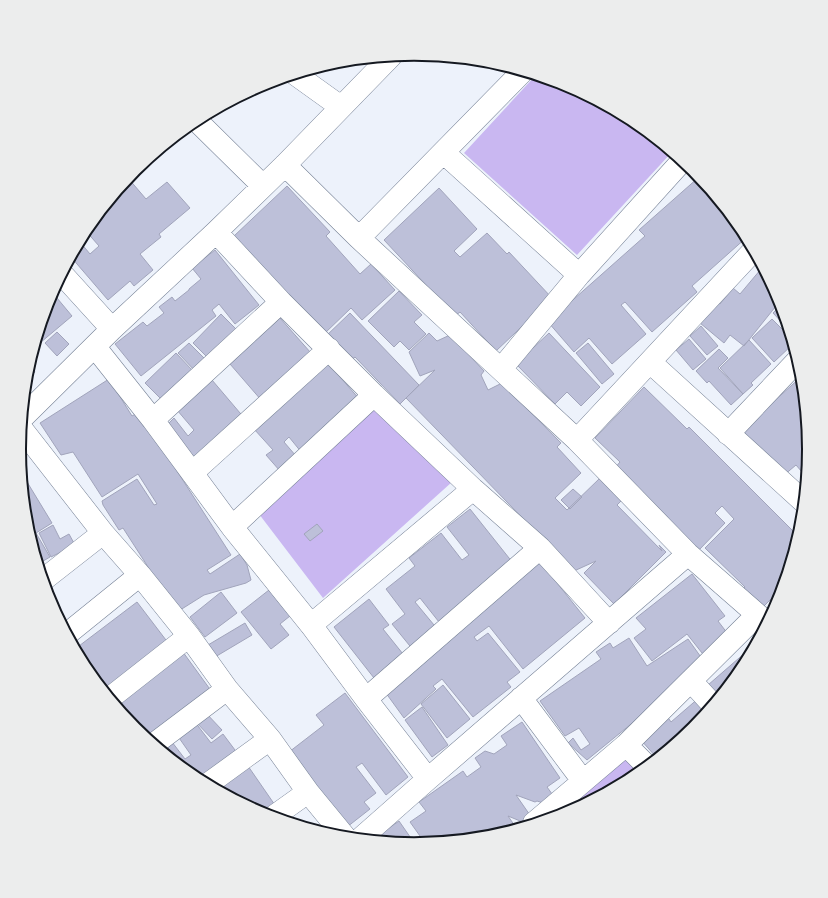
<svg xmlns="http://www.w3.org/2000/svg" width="828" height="898" viewBox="0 0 828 898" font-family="'Alegreya Sans',sans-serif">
	<rect width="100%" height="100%" fill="#edf2fb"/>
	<!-- green -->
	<path fill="#c9b7f1" d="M536,75l29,9 69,37 38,31 -95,103 -113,-102z
		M381,391l81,82 -139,125 -64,-84z
		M631,747l17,19 -15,12 -68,36 -19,6z"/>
	<!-- building -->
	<path fill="#bdc0d9" stroke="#a1a4bb" d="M699,177l44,53 4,7 -55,49 5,6 -45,40 -27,-30 -4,3 25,29 -34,30 -23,-26 -15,14 -26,-30 97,-86 -6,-6z
		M128,178l18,21 21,-17 23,26 -31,26 2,3 -21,17 13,16 -19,16 -4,-5 -22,19 -37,-43 9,-15 10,12 9,-8 -14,-16 8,-10 13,-11 -1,-3z
		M287,186l43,46 -4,4 34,38 11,-10 24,26 -33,30 -11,-12 -27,26 -90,-98z
		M439,188l38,41 -23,22 6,6 27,-24 20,21 2,-2 43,46 -56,53 -36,-39 -5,4 -71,-76z
		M215,250l44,55 -24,19 -16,-20 -7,6 4,6 -75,60 -26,-32 28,-22 4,4 17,-13 -5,-6 13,-10 3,4 14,-11v-1l12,-10 -9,-11z
		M761,269l4,3 15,29 -36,45 -14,-11 -6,8 -24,-20 17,-21 3,2 13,-16 7,6z
		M399,291l23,24 -8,7 12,12 -17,16 -9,-9 -6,6 -26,-26z
		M52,292l20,24 -38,32 15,-50z
		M781,305l7,24 -15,-16z
		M350,313l69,72 -19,19 -45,-47 -6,5 -24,-25z
		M221,314l18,18 -28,29 -18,-18z
		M280,318l31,35 -49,48 -32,-37z
		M772,319l19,19 2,6 -19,18 -22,-24z
		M701,326l17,20 -11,9 -17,-19z
		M57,332l12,12 -12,12 -12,-13z
		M429,333l8,8 13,-6 34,36 -3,4 7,15 14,-7 59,60 -4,4 24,26 -26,25 12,12 33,-32 22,22 -5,5 45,46 -3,-6 7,7 -52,52 -30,-31 12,-12 -22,10 -168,-173 29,-28 -15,6 -11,-24z
		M549,333l51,54 -19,19 -14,-14 -12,12 -39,-40z
		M689,339l17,20 -13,11 -17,-20z
		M749,340l22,24 -20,19 2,2 -10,9 -23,-26z
		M189,343l18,18 -11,11 -18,-19z
		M588,343l26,31 -12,10 -26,-31z
		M719,349l9,9 -10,10 25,26 -12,11 -22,-24 -2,2 -11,-12z
		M176,353l17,18 -30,30 -18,-18z
		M326,361l35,40 -59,52 -13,-16 -5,5 12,14 -16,15 -14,-16 7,-5 -19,-21z
		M29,364l6,8 -9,8 1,-8z
		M802,376l7,73 -2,18 -5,5 -6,-7 -13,11 -41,-46z
		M109,379l23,37 7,-4 92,143 -24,15 3,4 30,-20 7,11 4,15 -5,3 -42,12 -27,17 -54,-84 -4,2 -16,-25 -1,-4 35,-22 17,26 3,-1 -19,-30 -36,23 -29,-45 -12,3 -21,-32z
		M212,380l34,40 -50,42 -28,-38 6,-6 14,18 6,-6 -17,-20z
		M644,387l43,42 2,-2 109,109 -15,51 -23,23 -19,-19 4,-4 -40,-39 29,-29 -12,-13 -7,7 10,10 -26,27 -85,-81 6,-7 -25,-24z
		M21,472l31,51 -16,10 14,24 -12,7 -11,-38z
		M573,489l9,8 -12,12 -9,-9z
		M470,509l43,54 -74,59 -19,-24 -5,4 24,29 -25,20 -22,-27 13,-10 -19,-25 29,-23 -6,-8 32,-25 21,27 7,-5 -22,-28z
		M317,524l6,7 -13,10 -6,-7z
		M53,525l7,14 9,-5 6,11 -24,12 -12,-24z
		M537,558l48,60 -62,51 -34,-43 -15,11 3,4 11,-8 32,39 -13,10 4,5 -38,30 -31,-38 -9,7 3,3 -32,29 -21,-29z
		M692,574l33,42 -7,5 13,17 -25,20 -19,-24 -35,27 -18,-23 12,-9 -10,-11z
		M269,590l21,26 -10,8 9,11 -18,14 -30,-37z
		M221,592l16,21 -32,24 -15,-20z
		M369,599l20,26 -6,4 20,25 -29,24 -40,-51z
		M137,602l32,42 -63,49 -21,-25 -10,-19z
		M245,623l7,12 -37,22 -7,-12z
		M629,638l18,28 41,-27 15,21 -56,51 -60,49 -19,-17 5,-5 8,12 9,-6 -11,-16 -14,8 -25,-35 61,-42 -5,-7 14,-9 3,5z
		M754,645l-12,24 -23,28 -11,-12z
		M180,648l32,44 -64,47 -13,-11 -23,-28z
		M443,685l27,34 -23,19 -26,-34z
		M345,693l63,84 -22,18 -24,-32 -6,4 20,26 -12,9 6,7 -23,18 -58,-75 35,-27 -8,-10z
		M700,697l10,11 -17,20 -36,30 -17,-19 27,-23 4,6z
		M422,707l26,38 -16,12 -27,-37z
		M205,712l17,18 -10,9 -17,-18z
		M195,722l16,21 12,-9 15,20 -36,27 -8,-4 -33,-27 11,-8 13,17 6,-4 -14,-20z
		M522,722l38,56 -13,9 8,11 -9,6 -9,-3 -2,1 -19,-7 16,23 -7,5 -17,-7 9,13 -26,7 -66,7 -15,-21 16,-11 -7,-9 44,-31 4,6 14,-10 -6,-9 10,-7 9,3 13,-9 -6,-9z
		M248,766l29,42 -10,7 -52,-27z
		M399,821l16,23 -43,-4z"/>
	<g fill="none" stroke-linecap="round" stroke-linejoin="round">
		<!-- minor casing -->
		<g stroke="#758095" stroke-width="23">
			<path id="minor" d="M295,74l46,33
				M196,120l67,66
				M444,153l135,122
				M285,165l74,73 218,202 111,114 79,69
				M216,232l65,70 93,93 99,94 67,59 69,75
				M359,238l164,-167
				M62,274l50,55
				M95,347l58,73 79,107 79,98 55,74 62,80
				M650,362l154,140
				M501,369l78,-94 103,-114
				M22,418l90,-89 104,-97 69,-67 106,-109
				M153,420l128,-118
				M21,428l82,105 37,42 49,61 38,53 43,50 38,53 37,45
				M728,434l70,-74
				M577,440l177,-190
				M192,473l137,-124
				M232,527l142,-132
				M43,580l60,-47
				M311,625l162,-136
				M67,634l73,-59
				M691,681l22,24
				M110,698l79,-62
				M521,698l62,83
				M366,699l174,-151
				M154,744l73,-55
				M626,745l21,21
				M208,784l62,-45
				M273,817l35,-25
				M534,823l92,-78 131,-130
				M360,839l68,-60 260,-225"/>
		</g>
		<!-- minor -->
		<use href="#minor" stroke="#fff" stroke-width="22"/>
	</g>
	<!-- crop -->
	<path d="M0 0H828V898H0ZM26 449a388 388 0 1 1 776 0a388 388 0 1 1-776 0Z" fill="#eceded" fill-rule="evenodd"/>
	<path fill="none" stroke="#151921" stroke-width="2" d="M26 449a388 388 0 1 1 776 0a388 388 0 1 1-776 0Z"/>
</svg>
